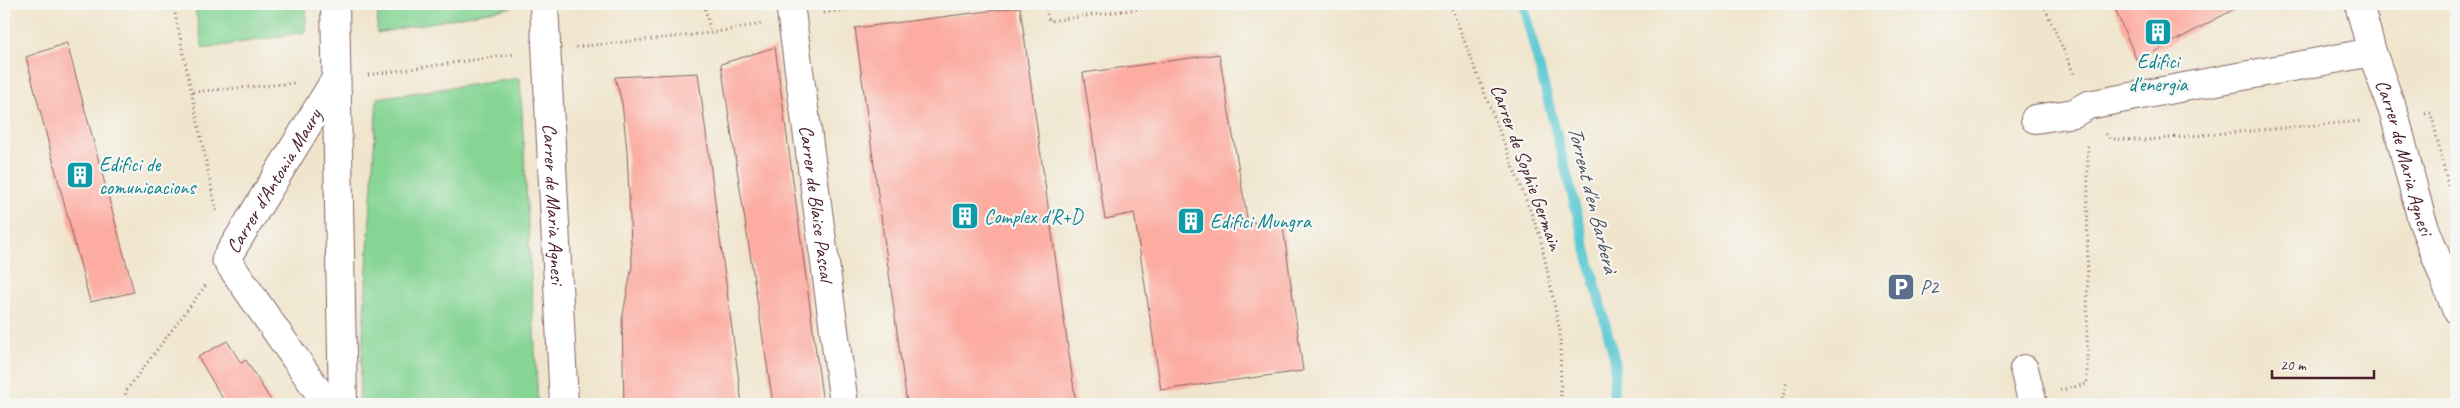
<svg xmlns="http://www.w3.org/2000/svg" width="2460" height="408" viewBox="0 0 2460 408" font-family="Caveat,sans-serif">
	<rect width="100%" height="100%" fill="#f6f6f2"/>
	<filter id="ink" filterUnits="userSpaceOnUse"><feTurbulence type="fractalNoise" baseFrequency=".02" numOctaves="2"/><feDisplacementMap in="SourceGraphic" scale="10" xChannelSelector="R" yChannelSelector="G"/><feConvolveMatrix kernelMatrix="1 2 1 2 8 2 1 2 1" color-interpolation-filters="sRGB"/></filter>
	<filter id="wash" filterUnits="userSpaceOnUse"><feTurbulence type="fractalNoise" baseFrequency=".0096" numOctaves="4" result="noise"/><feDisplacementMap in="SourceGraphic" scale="20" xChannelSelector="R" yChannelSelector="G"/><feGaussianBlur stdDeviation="1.12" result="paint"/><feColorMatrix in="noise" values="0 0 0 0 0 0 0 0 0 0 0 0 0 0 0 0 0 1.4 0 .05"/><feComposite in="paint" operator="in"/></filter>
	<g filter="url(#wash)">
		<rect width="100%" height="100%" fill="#f0e5cc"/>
		<!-- green -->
		<path fill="#86d595" stroke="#687a60" d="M194,4h113l-2,28 -102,17z
			M378,4h134v3l-135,26z
			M520,78l18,326h-179l18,-306z"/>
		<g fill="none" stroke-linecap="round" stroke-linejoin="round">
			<!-- stream -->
			<path stroke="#5dc9d3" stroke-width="10" d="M1523,4l92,357 -2,43"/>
		</g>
		<g id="blocks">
			<!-- building -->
			<path fill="#fcaca1" d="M2113,4h131l-107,57z
				M1020,7l56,397h-169l-52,-376z
				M67,43l67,249 -44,10 -64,-245z
				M775,47l48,357h-50l-52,-340z
				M1219,54l29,169 34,-4 21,152 -142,19 -27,-177 -29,6 -22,-146z
				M698,73l44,331h-118l-2,-84 10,-54 -5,-116 -5,-47 -7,-26z
				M227,341l14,22 5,-3 27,44h-47l-28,-47z"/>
		</g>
	</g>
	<g filter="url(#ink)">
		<use href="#blocks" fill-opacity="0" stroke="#846463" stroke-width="1"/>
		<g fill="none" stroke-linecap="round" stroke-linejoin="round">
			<!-- minor casing -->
			<g stroke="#846463" stroke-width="30">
				<g id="minor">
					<path d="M335,4l8,400"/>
					<path id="s1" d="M544,4l20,400"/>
					<path id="s2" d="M790,4l54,400"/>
					<path id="s3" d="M2359,4l13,48 23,65 26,100 35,92"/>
					<path d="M2035,119l39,-6 14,-8 284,-53"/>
					<path d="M2024,369l9,35"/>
					<path id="s4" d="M327,404l-101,-145 109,-179"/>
				</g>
			</g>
			<!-- path -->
			<path stroke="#846463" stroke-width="3" stroke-dasharray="1 4" stroke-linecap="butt" d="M173,4l44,210
				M704,4l7,29
				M1045,4l4,17 125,-17
				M1450,4l90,232 20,96 1,72
				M2043,4l32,72
				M824,13l62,-9
				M576,47l135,-14 50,-9
				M368,75l147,-21
				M193,92l102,-9
				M2425,114l6,-1 18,76
				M2106,134l6,5 35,1 215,-19
				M2060,390l27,-6 1,-241
				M129,404l-4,-12 81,-107
				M1781,404l6,-23"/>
			<!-- minor -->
			<use href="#minor" stroke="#fff" stroke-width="28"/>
		</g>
	</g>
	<!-- icons -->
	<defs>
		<g id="building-square" transform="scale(1.4375)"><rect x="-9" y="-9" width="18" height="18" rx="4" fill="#0f9aa8" stroke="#f6f6f2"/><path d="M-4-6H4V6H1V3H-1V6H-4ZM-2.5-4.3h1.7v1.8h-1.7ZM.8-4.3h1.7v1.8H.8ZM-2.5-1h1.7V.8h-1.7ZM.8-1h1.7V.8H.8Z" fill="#fff"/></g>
		<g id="parking-square" transform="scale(1.4375)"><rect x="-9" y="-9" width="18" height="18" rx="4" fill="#5c6f8a" stroke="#f6f6f2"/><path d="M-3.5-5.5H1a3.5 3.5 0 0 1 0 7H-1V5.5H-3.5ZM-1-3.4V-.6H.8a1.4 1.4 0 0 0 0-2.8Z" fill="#fff"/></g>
	</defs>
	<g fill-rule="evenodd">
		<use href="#building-square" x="2158" y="32"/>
		<use href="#building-square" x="80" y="175"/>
		<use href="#building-square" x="965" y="216"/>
		<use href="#building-square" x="1191" y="221"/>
		<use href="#parking-square" x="1901" y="287"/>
	</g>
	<g text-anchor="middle" stroke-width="4.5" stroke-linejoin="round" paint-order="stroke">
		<!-- culture labels -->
		<g font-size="20" fill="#0d838f" stroke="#f6f6f2" text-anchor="start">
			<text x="2158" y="68" text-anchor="middle">Edifici<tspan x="2158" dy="23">d'energia</tspan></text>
			<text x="99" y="171">Edifici de<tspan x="99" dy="23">comunicacions</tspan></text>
			<text x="984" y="223">Complex d'R+D</text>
			<text x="1210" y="228">Edifici Mungra</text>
		</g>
		<!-- street labels -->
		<g font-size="20" fill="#4a1f2b" stroke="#f6f6f2">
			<text dy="7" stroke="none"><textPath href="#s3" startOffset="160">Carrer de Maria Agnesi</textPath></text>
			<text transform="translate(1527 167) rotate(70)" y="7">Carrer de Sophie Germain</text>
			<text dy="7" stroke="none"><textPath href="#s4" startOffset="268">Carrer d'Antonia Maury</textPath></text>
			<text dy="7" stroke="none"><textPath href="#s1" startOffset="200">Carrer de Maria Agnesi</textPath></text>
			<text dy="7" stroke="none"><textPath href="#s2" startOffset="201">Carrer de Blaise Pascal</textPath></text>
		</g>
		<!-- service labels -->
		<g font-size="20" fill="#4e5e75" stroke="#f6f6f2" text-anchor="start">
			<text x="1920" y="294">P2</text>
		</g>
		<!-- water labels -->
		<g font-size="21" font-style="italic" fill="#50525d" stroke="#f6f6f2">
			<text transform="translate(1593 199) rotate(76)" y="7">Torrent d'en Barberà</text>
		</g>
	</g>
	<!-- margin -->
	<rect width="2460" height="408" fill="none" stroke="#f6f6f2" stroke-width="20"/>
	<!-- scale -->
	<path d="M2272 370v8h102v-8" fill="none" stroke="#4a1f2b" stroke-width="2.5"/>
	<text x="2280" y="370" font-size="15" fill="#4a1f2b" stroke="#f6f6f2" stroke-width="4" paint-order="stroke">20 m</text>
</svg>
